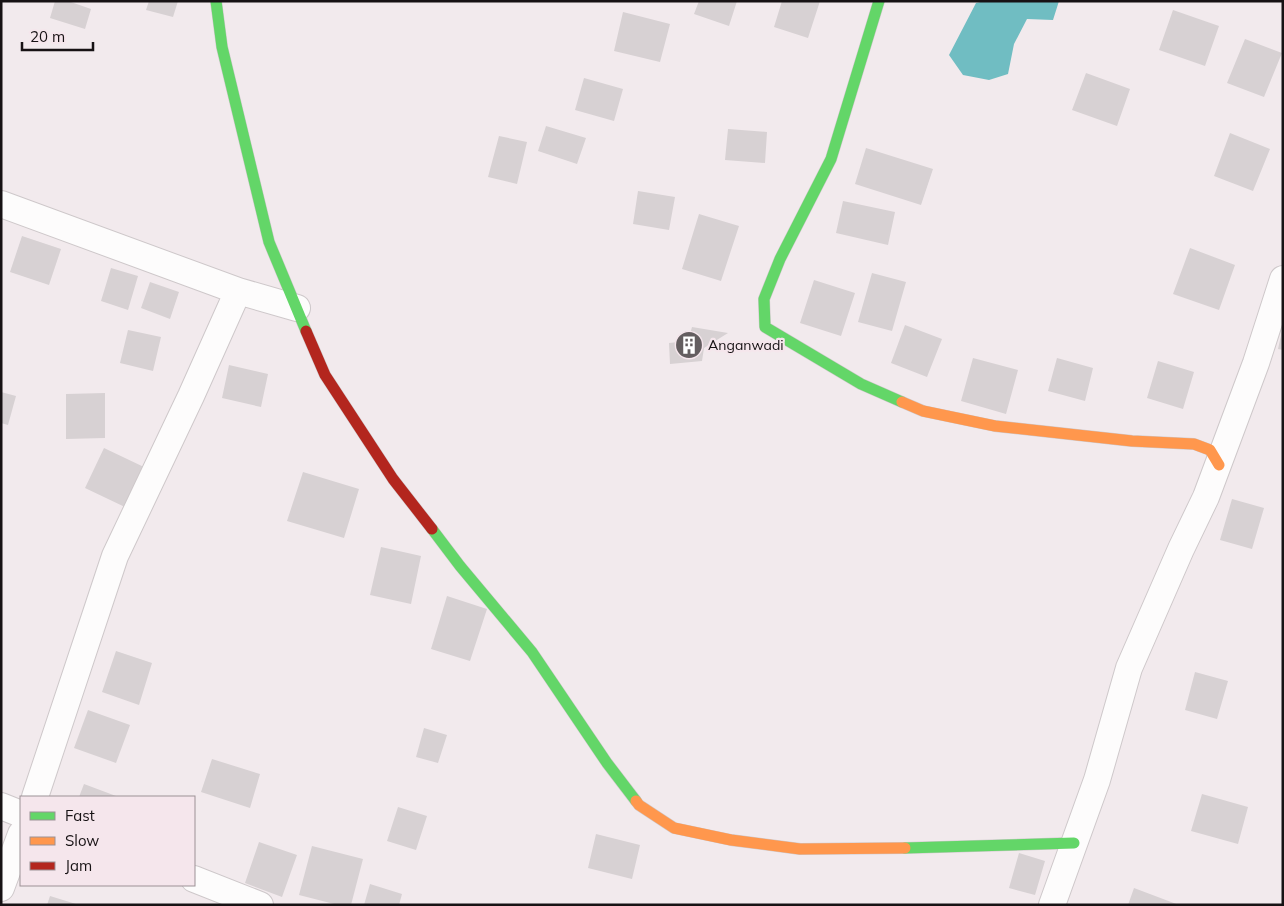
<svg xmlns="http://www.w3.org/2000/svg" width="1284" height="906" viewBox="0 0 1284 906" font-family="Mulish,sans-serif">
	<rect width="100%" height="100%" fill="#f2eaed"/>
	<!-- water -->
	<path fill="#70bdc2" d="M985,1h74l-6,19 -26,-1 -13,25 -6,30 -19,6 -26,-5 -14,-20 27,-52z"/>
	<!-- building -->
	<path fill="#d7d1d3" d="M55,1h13l23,8 -6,20 -35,-11z
		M149,1h29l-5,16 -27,-7z
		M699,1h38l-8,25 -35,-12z
		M782,1h38l-12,37 -34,-11z
		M1173,10l46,16 -14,40 -46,-16z
		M623,12l47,12 -10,38 -46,-11z
		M1245,39l37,14 -18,44 -37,-14z
		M1086,73l44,16 -13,37 -45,-16z
		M584,78l39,11 -9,32 -39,-11z
		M546,126l40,12 -9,26 -39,-13z
		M728,129l39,3 -2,31 -40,-3z
		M1230,133l40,16 -17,42 -39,-15z
		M499,136l28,6 -10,42 -29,-7z
		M866,148l67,21 -12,36 -66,-21z
		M638,191l37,6 -6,33 -36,-6z
		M843,201l52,11 -7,33 -52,-12z
		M699,214l40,12 -18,55 -39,-12z
		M22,236l39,13 -12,36 -39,-13z
		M1190,248l45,17 -16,45 -46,-16z
		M111,268l27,8 -10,34 -27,-9z
		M872,273l34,9 -14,49 -34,-9z
		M814,280l41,13 -14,43 -41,-13z
		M150,282l29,10 -9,27 -29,-11z
		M905,325l37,14 -15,38 -36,-14z
		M692,327l36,6 -24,15 -2,13 -32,3 -1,-21 19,-2z
		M128,330l33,7 -8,34 -33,-8z
		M1282,331h1v19l-5,-1z
		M973,358l45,12 -12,44 -45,-13z
		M1057,358l36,10 -8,33 -37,-10z
		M1158,361l36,11 -11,37 -36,-11z
		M229,365l39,9 -7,33 -39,-9z
		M1,392l15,4 -8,29 -7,-2z
		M105,393v45l-39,1v-45z
		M104,448l42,20 -19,40 -42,-20z
		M303,472l56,17 -15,49 -57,-17z
		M1232,499l32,9 -12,41 -32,-9z
		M381,547l40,9 -10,48 -41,-9z
		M447,596l40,13 -17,52 -39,-12z
		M116,651l36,12 -13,42 -37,-13z
		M1195,672l33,9 -11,38 -32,-9z
		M88,710l42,15 -14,38 -42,-15z
		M424,728l23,7 -9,28 -22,-6z
		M212,759l48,15 -10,34 -49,-16z
		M84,784l32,12 -1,1h-36z
		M1202,794l46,13 -10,37 -47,-13z
		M398,807l29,9 -11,34 -29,-9z
		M596,834l44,11 -8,34 -44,-11z
		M259,842l38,13 -15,42 -37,-14z
		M312,846l51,13 -12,46h-13l-39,-10z
		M1019,853l26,8 -10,34 -26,-7z
		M370,884l32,10 -3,11h-35z
		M1134,888l45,17h-51z
		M50,896l26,8 -1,1h-28z"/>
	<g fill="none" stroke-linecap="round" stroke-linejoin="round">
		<!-- street casing -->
		<g stroke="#cec8ca" stroke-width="28">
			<path id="street" d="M1,204l237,87 -47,105 -76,160 -80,241
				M238,291l59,17
				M1,806l20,8
				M194,879l66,26
				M1,888l20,-54
				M1052,905l45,-125 32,-112 52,-119 25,-52 50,-134 27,-84"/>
		</g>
		<!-- fast casing -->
		<g stroke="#cec8ca" stroke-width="12">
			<path id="fast" d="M216,1l6,46 47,195 37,89
				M879,1l-48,158 -51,100 -16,40 1,28 96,57 41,18
				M432,529l28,37 72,86 75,111 29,38
				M905,848l169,-5"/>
		</g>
		<!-- slow casing -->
		<g stroke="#cec8ca" stroke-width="12">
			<path id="slow" d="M902,402l21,9 72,15 137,15 62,3 16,6 9,15
				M636,801l3,4 35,23 57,12 69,9 105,-1"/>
		</g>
		<!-- jam casing -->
		<g stroke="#cec8ca" stroke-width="12">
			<path id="jam" d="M306,331l19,44 68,104 39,50"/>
		</g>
		<!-- street -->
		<use href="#street" stroke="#fdfcfc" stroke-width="26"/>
		<!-- fast -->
		<use href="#fast" stroke="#63d668" stroke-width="11"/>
		<!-- slow -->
		<use href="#slow" stroke="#ff974d" stroke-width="11"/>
		<!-- jam -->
		<use href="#jam" stroke="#b3261e" stroke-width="11"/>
	</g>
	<!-- icons -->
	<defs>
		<g id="building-disc" transform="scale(1.4375)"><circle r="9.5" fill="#645e60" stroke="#f5e6ec"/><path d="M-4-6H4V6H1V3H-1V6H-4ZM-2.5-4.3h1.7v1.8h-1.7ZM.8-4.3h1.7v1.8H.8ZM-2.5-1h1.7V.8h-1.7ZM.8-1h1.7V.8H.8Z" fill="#fff"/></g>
	</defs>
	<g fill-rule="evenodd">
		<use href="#building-disc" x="689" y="345"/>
	</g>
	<g text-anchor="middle" stroke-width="4.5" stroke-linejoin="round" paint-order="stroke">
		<!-- poi labels -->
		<g font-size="14" fill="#171214" stroke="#f5e6ec" text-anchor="start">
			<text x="708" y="350">Anganwadi</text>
		</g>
	</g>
	<!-- border -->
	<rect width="1284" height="906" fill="none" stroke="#171214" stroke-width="5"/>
	<!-- legend -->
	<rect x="20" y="796" width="175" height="90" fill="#f5e6ec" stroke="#9c9196"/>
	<rect x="30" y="812" width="25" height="8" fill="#63d668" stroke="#9c9196"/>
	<text x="65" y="821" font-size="15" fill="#171214">Fast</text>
	<rect x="30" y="837" width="25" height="8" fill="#ff974d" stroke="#9c9196"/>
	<text x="65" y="846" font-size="15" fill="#171214">Slow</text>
	<rect x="30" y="862" width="25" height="8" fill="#b3261e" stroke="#9c9196"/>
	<text x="65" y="871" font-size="15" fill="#171214">Jam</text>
	<!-- scale -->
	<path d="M22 42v8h71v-8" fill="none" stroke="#171214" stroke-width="2.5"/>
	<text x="30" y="42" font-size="15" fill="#171214" stroke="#f5e6ec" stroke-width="4" paint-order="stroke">20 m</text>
</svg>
